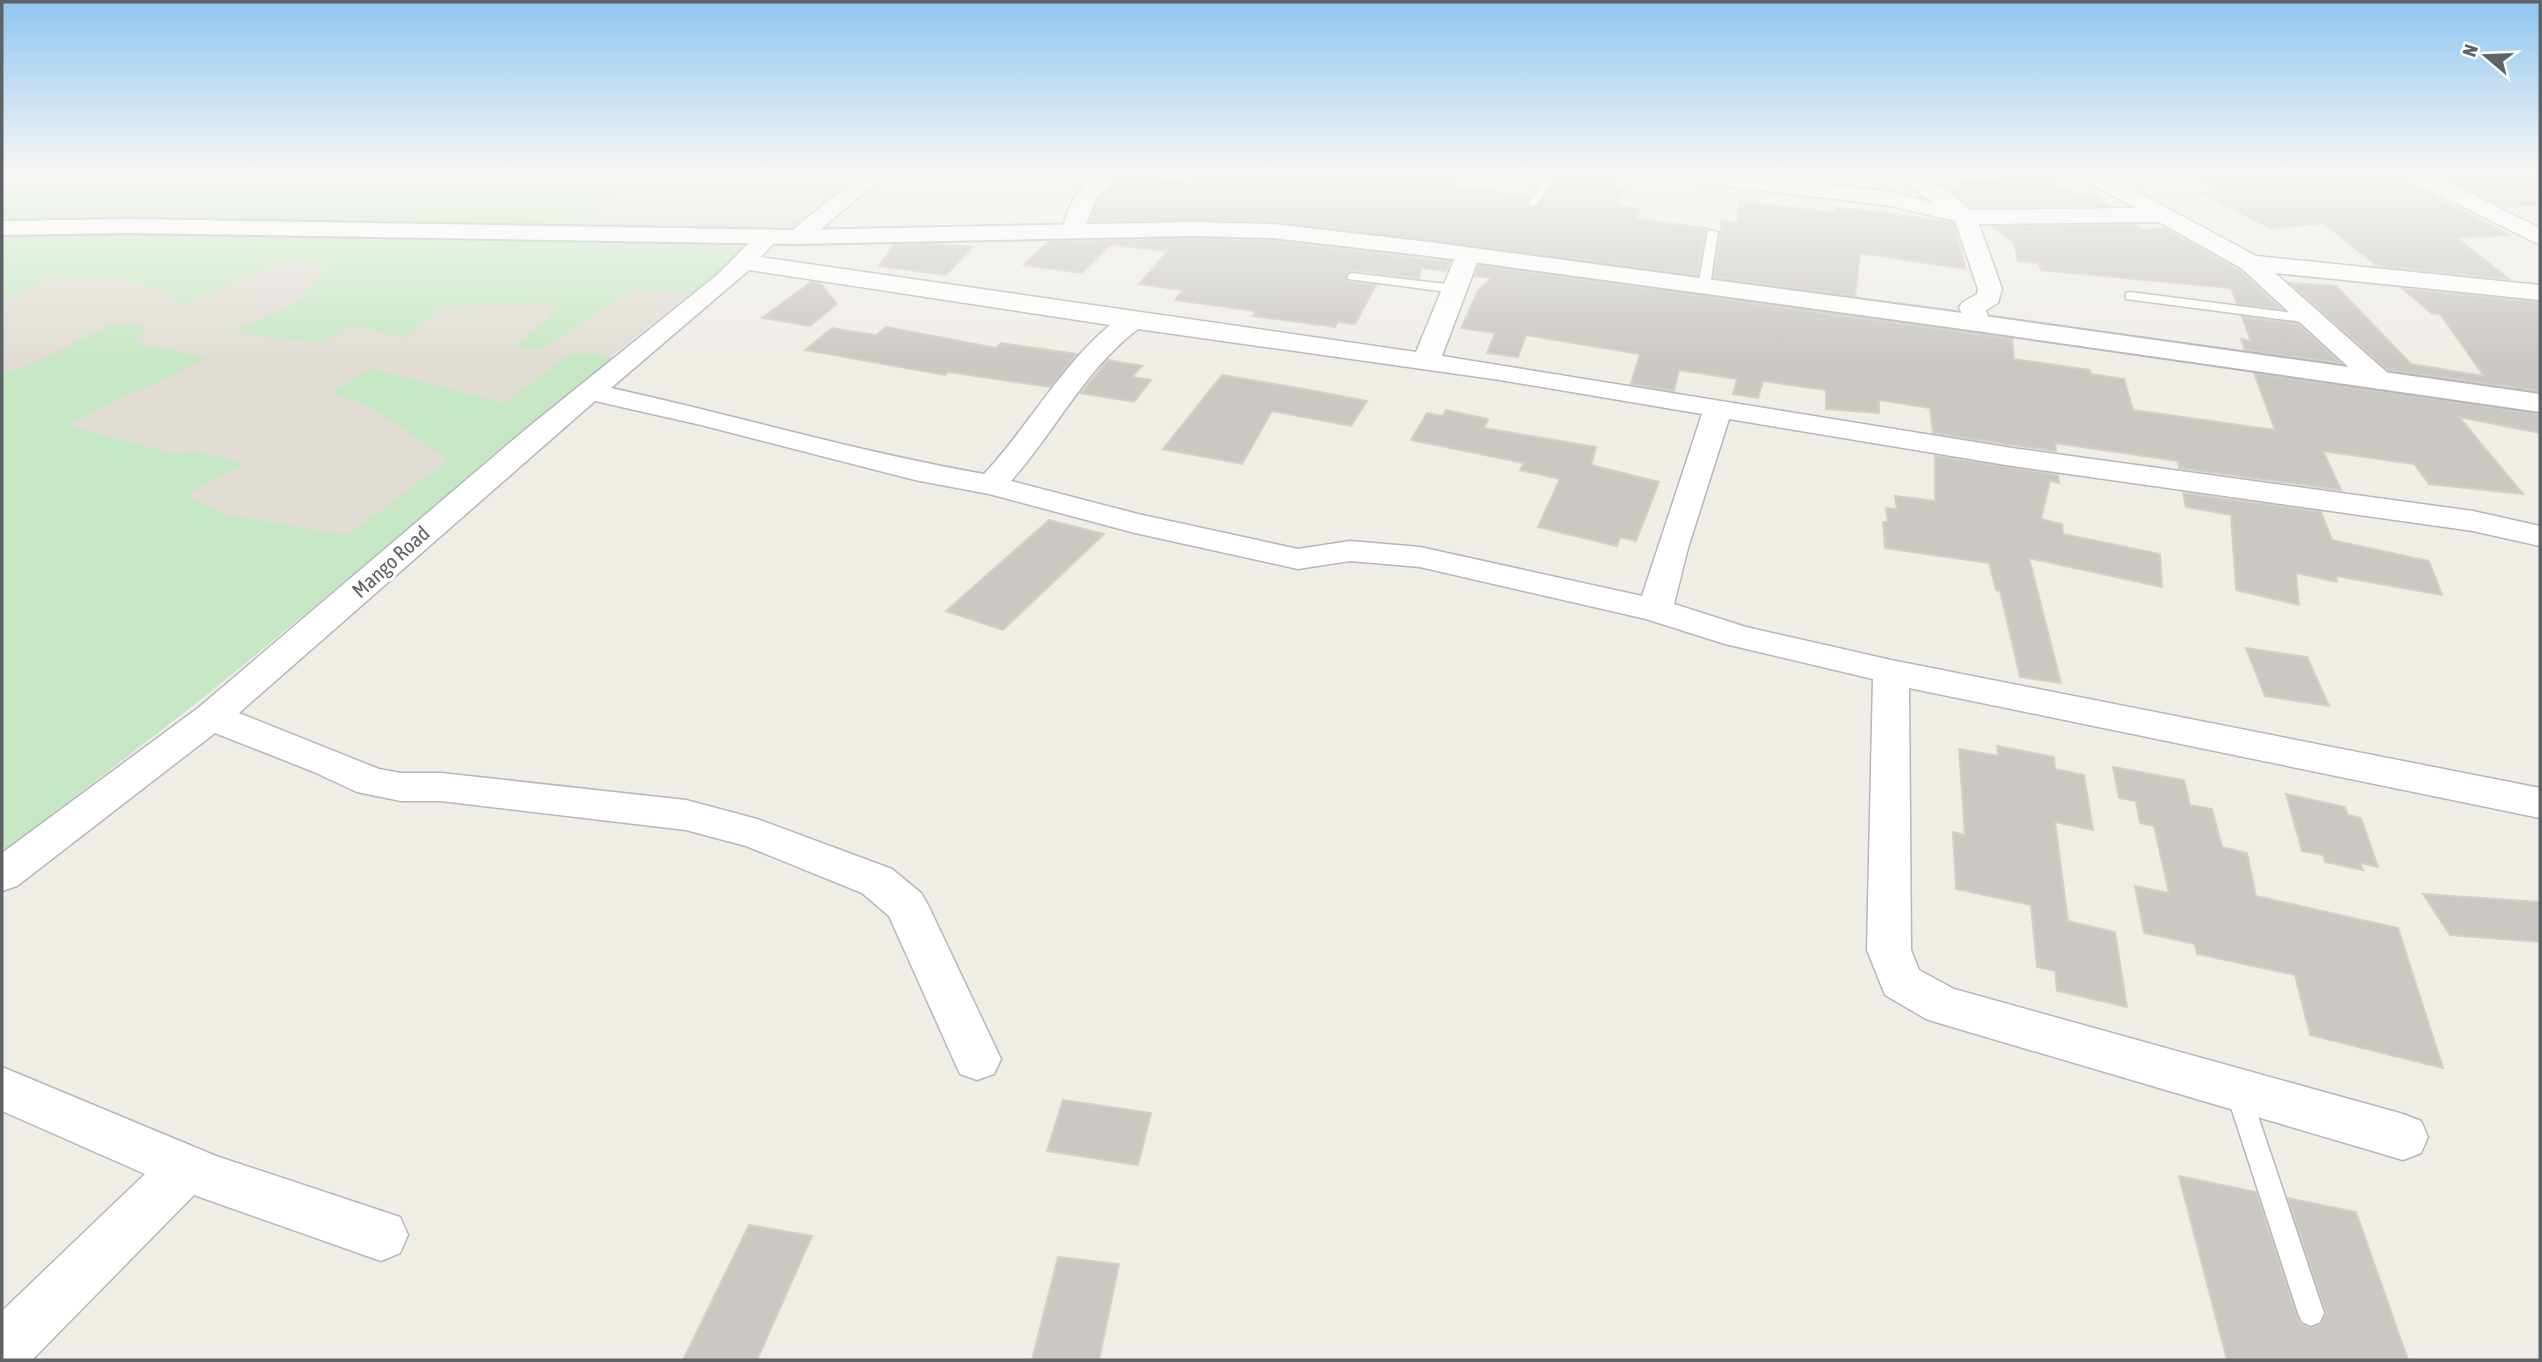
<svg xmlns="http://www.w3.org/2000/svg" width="2542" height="1362" viewBox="0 0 2542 1362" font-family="'Asap Condensed',sans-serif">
	<rect width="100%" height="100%" fill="#f0ede7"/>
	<!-- education -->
	<path fill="#e0dcd5" d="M2,172h860l-66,54 -21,1 -773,610z"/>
	<!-- green -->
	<path fill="#c6e7c3" d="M2,172h642l-70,56 -284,-8 -288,2z
		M105,230l381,10 245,1 14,6 -5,11 -537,440 -201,155v-479l28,-9 83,-42 33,3 -11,18 74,13 -142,68 106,29 26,-2 46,12 -60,32 42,19 120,20 102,-75 -77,-52 -41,-16 39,-23 134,34 69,-51 41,5 78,-63 -58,-4 -92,59 -27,-3 33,-27 7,-16 -112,3 -37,31 -57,-10 -29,16 -88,-11 63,-29 34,-35 -44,-7 -102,44 -16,-12 -31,-11 -80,-5 -54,25v-69z"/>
	<!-- building -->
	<path fill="#cbc8c3" stroke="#d5cfc5" stroke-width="2" d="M1196,172l46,2 221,-2 -10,13 76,12 -2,10 10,2 23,-37h32l25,2 -4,13 13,1 -8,18 22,3 -4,10 70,9 -9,47 -424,-54h-183l8,-22 24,-23 70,6z
		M2000,172h41l32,22 20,-1 17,13 -138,1 -25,-20 13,-1 -7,-5 57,-2z
		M2187,172h210l5,7 107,56 -52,3 52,41 -132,-13 -53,-43 -54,5 -69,-35 20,-2z
		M2432,172h81l15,6 12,-1v28l-37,2z
		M1740,201l96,12v-5l52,5 65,10 13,46 -106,-16 -5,43 -141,-19 8,-56 15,2z
		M2136,225l7,5 21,-2 75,42 42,39 -44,-6 -6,-15 -190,-18 -2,-7 -21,-2 -4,-19 -23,-16z
		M1194,239l79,2 177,21 -4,9 -25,-3 -2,10 -67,-8 -5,3 1,9 28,3 -21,39 -17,-2 -3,5 -82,-11 3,-5 -81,-11 8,-10 -44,-6 29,-33 -58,-6 -28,28 -58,-8 24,-23z
		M939,244l33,3 -26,28 -67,-9 15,-21z
		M1479,265l533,74 2,20 76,11 1,4 33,5 9,31 142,20 -21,-57 286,41v19l-81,-16 64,77 -94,-10 -15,-20 -91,-13 18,39 -162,-22 -1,-7 -123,-18 1,8 -44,-6 -79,-12 -3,-25 -51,-8v13l-53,-4v-19l-63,-9 -5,17 -25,-4 4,-15 -58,-9 -5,21 -43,-7 9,-30 -114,-19 -8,22 -31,-4 8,-20 -34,-5 17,-37 13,-13 -16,-2z
		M811,282l10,2 16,20 -27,22 -48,-8z
		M2290,283l46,3 75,78 73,12 -44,-62 -9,-1 -28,-24 135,13 2,2v87l-152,-21z
		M2242,317l56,7 43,39 -96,-13 -4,-11 10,2z
		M886,327l110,21 5,-5 76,11 -27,33 -102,-15 -3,3 -140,-25 27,-22 44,7z
		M1108,360l34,6 -10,11 19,3 -17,22 -53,-9z
		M1222,375l82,14 63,12 -16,25 -79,-15 -30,53 -79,-15z
		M1446,410l42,9 -4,9 112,19 -5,18 68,17 -23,59 -16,-4 -3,9 -79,-19 22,-48 -40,-9 4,-7 -113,-23 16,-27 16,3z
		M1935,456l123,19 1,8 -9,-2 -9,38 21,5 1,10 97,20 2,33 -133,-29 32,125 -41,-6 -20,-86 -4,-1 -7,-27 -104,-15 -2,-26h5l-2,-14 11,1 -2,-13 40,5z
		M2183,493l138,19 11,28 97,21 13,34 -106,-19 1,6 -41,-9 3,32 -63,-15 -5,-75 -45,-8z
		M1049,520l55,14 -101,96 -57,-19z
		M2246,648l61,9 22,49 -64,-10z
		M1997,746l57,11 1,12 29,6 9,55 -38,-8 13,99 47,11 12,75 -70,-16 -2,-20 -18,-4 -6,-62 -75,-16 -3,-57 12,3 -6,-86 40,7z
		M2113,767l71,13 6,25 22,4 10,38 25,6 9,43 142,32 45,140 -133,-33 -15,-60 -98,-21 -2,-10 -51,-11 -9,-47 34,7 -15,-67 -14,-3 -4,-22 -17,-3z
		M2286,794l59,13 3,8 13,3 17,49 -18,-4 3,7 -38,-8 -2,-7 -21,-4z
		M2423,894l117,8v40l-90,-7z
		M1063,1100l88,13 -13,52 -91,-14z
		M2179,1176l77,16 40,122 4,9 10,5 11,-4 5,-12 -38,-114 68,14 52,148h-181z
		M749,1225l63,11 -55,124h-74z
		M1058,1257l61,7 -20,96h-67z"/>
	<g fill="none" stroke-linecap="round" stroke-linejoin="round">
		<!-- lane casing -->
		<g stroke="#b4b7bb" stroke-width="3">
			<path id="lane" d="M1547,172h10l-20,34h-8l-1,-2z
				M1708,230l10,2 -8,54 -6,4 -6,-4z
				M1352,273l103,12 6,4 -6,4 -107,-14v-4z
				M2130,292l180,23 6,4 -6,4 -184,-24v-6z
				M2238,1082l8,3 4,7 74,221 -4,9 -9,4 -9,-4 -4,-9 -72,-221 4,-7z"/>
		</g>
		<!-- street casing -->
		<g stroke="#b4b7bb" stroke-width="3">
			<path id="street" d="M864,172h24l-82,70h-16l-4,-5 4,-5z
				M1098,172h24l-26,26 -14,38h-16l-4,-5c6,-25 16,-43 36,-59z
				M1643,172h65l178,19 48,12 -46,-31h26l36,21 21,17 164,-2 -57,-31 -3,-5h26l155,84 284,29v15l-265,-27 115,102 4,6 -4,6 -10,2 -10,-2 -129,-119 -82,-46 -180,2 23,65 -4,14 -12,7 4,13 -4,6 -9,2 -9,-2 -9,-22 4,-5 14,-8 1,-5 -23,-68 -69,-16 -232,-27 -8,-1z
				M2400,172h27l113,56v17l-137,-68z
				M761,237l8,2 4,5 -12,13 655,95 40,-97 4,-5h16l4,5 -38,101 570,92 461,63 67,15v20l-67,-15 -461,-65 -283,-47 -41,129 -14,56 72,23 145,33 649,128v30l-631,-130 2,262 8,20 35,19 449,125 18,7 7,16 -7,16 -18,7 -461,-136 -16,-5 -41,-24 -18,-45 6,-271 -148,-35 -79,-25 -226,-52 -70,-6 -52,8 -163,-36 -146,-39 -74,-14 -214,-55 -106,-24 -356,312 140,56 22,4h40l245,27 71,19 135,50 29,24 7,12 73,154 -7,15 -17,6 -17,-6 -71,-158 -27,-23 -116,-47 -60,-16 -245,-29h-40l-44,-9 -43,-20 -99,-39 -198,153 -15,5v-38l196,-145 328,-279 192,-155 35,-35zM749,270l361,55c-50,42 -82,102 -126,149 -126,-22 -249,-59 -373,-86zM1138,329l362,51 202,34 -60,182 -222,-49 -70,-6 -52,8 -160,-35 -127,-33c44,-49 74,-112 127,-152z
				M2,1067l214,89 184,61 8,18 -8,18 -19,8 -187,-66 -162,165h-30v-49l143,-137 -143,-63z"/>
		</g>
		<!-- secondary casing -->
		<g stroke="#b3b7bb" stroke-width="4">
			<path id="secondary" d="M129,219l669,11 396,-8 79,2 156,18 548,73 563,79v18l-563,-81 -548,-75 -156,-18 -79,-2 -396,8 -669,-11 -127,2v-14z"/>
		</g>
		<!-- lane -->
		<use href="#lane" fill="#fff" fill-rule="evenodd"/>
		<!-- street -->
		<use href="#street" fill="#fff" fill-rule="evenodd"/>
		<!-- secondary -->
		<use href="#secondary" fill="#fff" fill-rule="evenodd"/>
	</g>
	<!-- sky -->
	<linearGradient id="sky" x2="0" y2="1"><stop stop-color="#8ec6f1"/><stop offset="0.48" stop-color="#f8f7f4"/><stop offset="1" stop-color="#f8f7f4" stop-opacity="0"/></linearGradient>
	<rect width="2542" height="362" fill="url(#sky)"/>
	<g text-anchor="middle" stroke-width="6" stroke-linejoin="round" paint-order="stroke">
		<!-- street labels -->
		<g font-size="21" fill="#5e6367" stroke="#fff">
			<text transform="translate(391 562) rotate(-42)" y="7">Mango Road</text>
		</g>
	</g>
	<!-- border -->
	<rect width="2542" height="1362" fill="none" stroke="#5e6367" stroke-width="7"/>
	<!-- north arrow -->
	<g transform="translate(2486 56) rotate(289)" stroke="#ffffff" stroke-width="5" paint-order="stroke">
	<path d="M0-5L12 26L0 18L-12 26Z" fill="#5e6367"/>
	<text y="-10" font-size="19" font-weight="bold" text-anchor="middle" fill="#5e6367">N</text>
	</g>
</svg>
